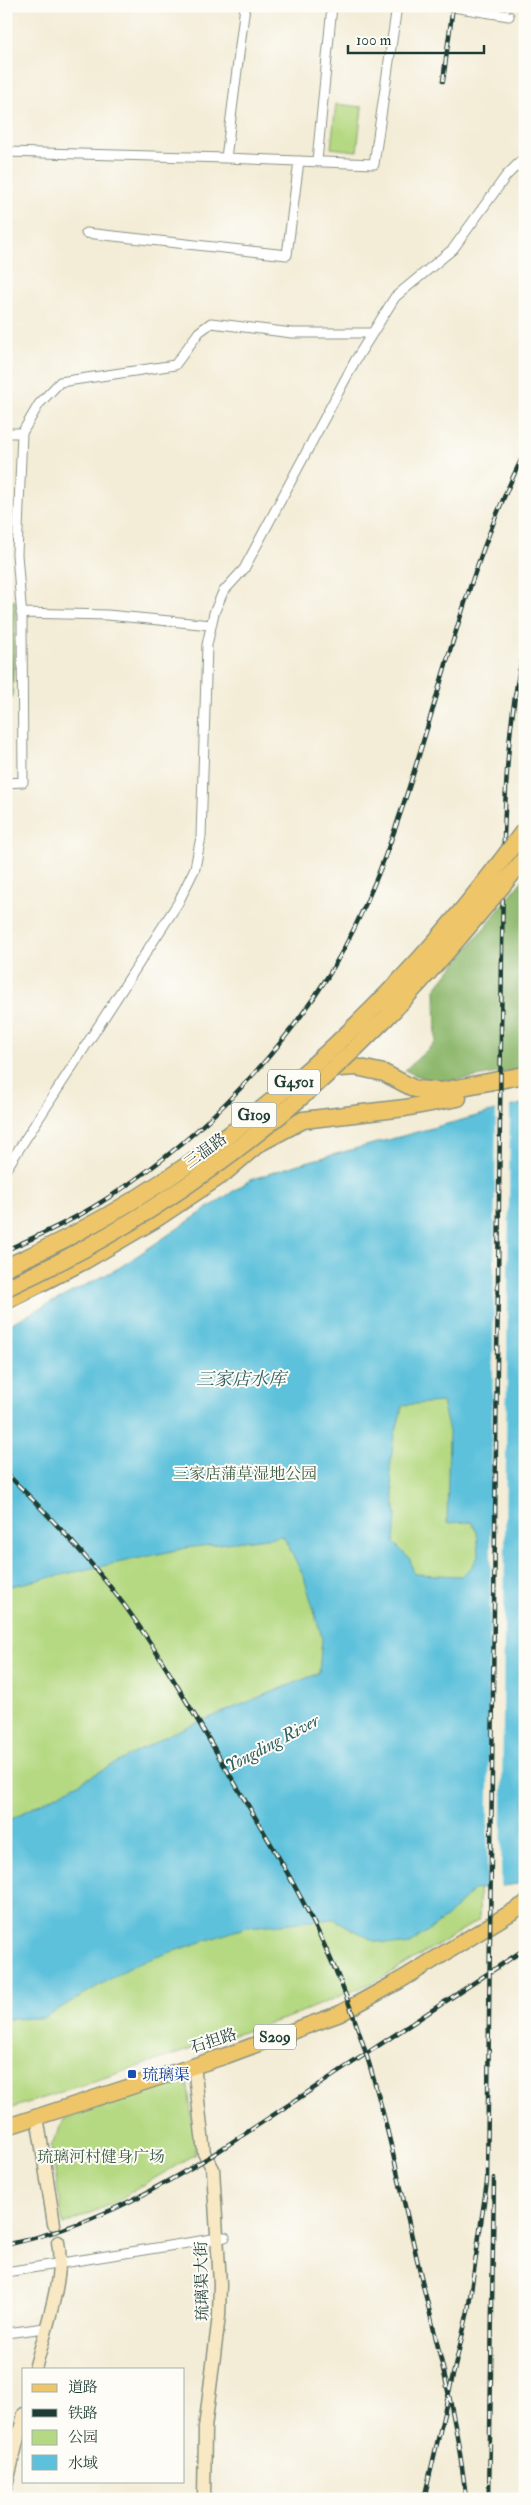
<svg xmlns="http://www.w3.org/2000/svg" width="531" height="2505" viewBox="0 0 531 2505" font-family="'IM FELL Double Pica','Noto Serif SC',serif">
	<rect width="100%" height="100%" fill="#fdfcf7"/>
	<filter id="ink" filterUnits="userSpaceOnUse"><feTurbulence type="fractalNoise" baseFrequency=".02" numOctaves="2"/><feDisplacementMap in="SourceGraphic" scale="10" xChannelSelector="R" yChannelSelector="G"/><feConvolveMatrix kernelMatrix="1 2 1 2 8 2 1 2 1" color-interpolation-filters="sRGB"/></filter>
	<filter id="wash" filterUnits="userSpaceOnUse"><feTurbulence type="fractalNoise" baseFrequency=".0096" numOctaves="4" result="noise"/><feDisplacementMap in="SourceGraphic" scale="20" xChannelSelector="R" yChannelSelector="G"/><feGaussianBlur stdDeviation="1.12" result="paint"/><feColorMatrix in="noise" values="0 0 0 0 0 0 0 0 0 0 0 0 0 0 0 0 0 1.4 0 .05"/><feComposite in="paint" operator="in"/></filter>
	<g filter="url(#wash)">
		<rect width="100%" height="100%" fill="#f3ecd6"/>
		<!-- green -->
		<path fill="#b5d982" stroke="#6a8b5b" d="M336,104l26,3 -5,44 -26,-3z
			M488,1113l-9,807 -102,61 -88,36 -283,93v-784l113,-58 131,-88 49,-16z
			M187,2078l9,76 -85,50 -48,21 -12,-79 13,-27z"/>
		<!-- forest -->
		<path fill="#90b970" stroke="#587b52" d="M6,599l10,2 -4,97 -6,-1z
			M525,877v192c-42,3 -81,24 -120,1l31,-28 -1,-53z"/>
		<!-- water -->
		<path fill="#5dc1db" stroke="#3e7f88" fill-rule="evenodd" d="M525,1103v780l-52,7 -26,27 -40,29 -33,-5 -40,-22 -87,8 -109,36 -95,55 -37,1v-197l166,-89 147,-60 3,-35 -18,-61 -21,-41 -97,12 -180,39v-261l113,-58 131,-88 49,-16zM442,1402l7,30 -2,91 24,-1 6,10 2,22 -7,13 -11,9 -47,-2 -4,-15 -16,-16 2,-28 -6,-45 3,-28 10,-37z"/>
		<!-- pier -->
		<path fill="#f3ecd6" d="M510,1104l-9,785 -14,2 9,-783z"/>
	</g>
	<g filter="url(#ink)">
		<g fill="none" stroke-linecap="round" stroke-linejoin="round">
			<!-- street casing -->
			<g stroke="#899485" stroke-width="11">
				<path id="street" d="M245,6l-19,152 148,6 23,-158
					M447,6l62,10
					M6,152l220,6
					M317,161l15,-155
					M86,233l201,22 12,-94
					M6,433h16
					M21,613l86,2 104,10
					M6,783l17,-1 -1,-164 -5,-64 5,-121 17,-29 21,-22 115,-17 24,-33 12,-9 81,10h79
					M6,1169l172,-266 17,-35 6,-31 6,-192 7,-32 9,-21 21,-23 111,-208 40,-64 58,-48 53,-73 19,-19
					M6,2272l219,-35
					M6,2333l39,-5"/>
			</g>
			<!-- secondary casing -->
			<g stroke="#899485" stroke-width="15">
				<path id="secondary" d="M194,2065l10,88 9,16 7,115 -1,32 -14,112 -1,71
					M37,2116l17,108
					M35,2369c9,-35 30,-93 23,-127
					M6,2486l18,-72"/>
			</g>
			<!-- primary casing -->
			<g stroke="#899485" stroke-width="18">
				<path id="primary" d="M6,2127l219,-71 114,-42 60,-33 126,-77"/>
			</g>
			<!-- highway casing -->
			<g stroke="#899485" stroke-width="19">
				<path id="highway" d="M326,1069l30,-2 28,6 31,16 26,2 84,-16
					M6,1301l78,-40 70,-41 69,-46 35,-30 45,-24 102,-12 53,-10"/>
			</g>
			<!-- street -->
			<use href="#street" stroke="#fff" stroke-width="9"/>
			<!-- secondary -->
			<use href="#secondary" stroke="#f8e8c3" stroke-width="12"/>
			<!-- primary -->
			<use href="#primary" stroke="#eec569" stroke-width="15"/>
			<!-- highway -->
			<use href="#highway" stroke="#eec569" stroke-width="16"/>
			<!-- rail casing -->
			<g stroke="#1f3d34" stroke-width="4.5">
				<path id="rail" d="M443,81l10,-75
					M6,1250c30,-13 61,-27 89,-44 94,-57 177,-140 235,-233 36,-60 60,-126 81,-192 35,-111 61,-224 114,-329
					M6,1473c43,42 83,85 119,133 39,54 72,114 106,171 43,71 85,141 115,219 34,87 52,181 73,272 18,76 39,153 47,231
					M6,2245c81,-18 135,-47 205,-89l314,-207
					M424,2499l44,-188 19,-129 16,-1312c2,-75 4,-151 22,-224
					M489,2499l5,-321"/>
			</g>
			<!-- rail -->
			<use href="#rail" stroke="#fdfcf7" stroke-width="2.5" stroke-dasharray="8" stroke-linecap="butt"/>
			<!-- highway-bridge casing -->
			<g stroke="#899485" stroke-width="19" stroke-linecap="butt">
				<path id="highway-bridge" d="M6,1267c208,-91 387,-256 519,-438
					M6,1288c141,-64 272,-160 380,-270 49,-50 94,-105 139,-160"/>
			</g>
			<!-- highway-bridge -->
			<use href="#highway-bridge" stroke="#eec569" stroke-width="16"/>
		</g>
	</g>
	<!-- markers -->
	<rect fill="#1a4fb4" stroke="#fdfcf7" stroke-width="2" x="127" y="2069" width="10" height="10" rx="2.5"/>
	<g text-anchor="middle" stroke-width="4" stroke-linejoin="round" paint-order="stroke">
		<!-- shield labels -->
		<g fill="#fdfcf7" stroke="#62766e" stroke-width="1">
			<rect x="268" y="1069.5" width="52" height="25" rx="4"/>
			<rect x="231.5" y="1102.5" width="45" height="25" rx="4"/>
			<rect x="254" y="2024.5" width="42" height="25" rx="4"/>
		</g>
		<g font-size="15" font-weight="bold" fill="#1f3d34">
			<text x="294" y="1087">G4501</text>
			<text x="254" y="1120">G109</text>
			<text x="275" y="2042">S209</text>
		</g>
		<!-- street labels -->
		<g font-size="16" fill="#1f3d34" stroke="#fdfcf7">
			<text transform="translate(205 1150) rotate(-36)" y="6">三温路</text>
			<text transform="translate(213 2040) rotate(-18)" y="6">石担路</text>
			<text transform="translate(201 2281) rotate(-91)" y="6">琉璃渠大街</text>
		</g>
		<!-- park labels -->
		<g font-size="16" fill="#3d5c44" stroke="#fdfcf7">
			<text x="245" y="1479">三家店蒲草湿地公园</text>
			<text x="101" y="2162">琉璃河村健身广场</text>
		</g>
		<!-- transit labels -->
		<g font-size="16" fill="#164399" stroke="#fdfcf7" text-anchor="start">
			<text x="142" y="2080">琉璃渠</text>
		</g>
		<!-- water labels -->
		<g font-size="18" font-style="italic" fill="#2e5e5e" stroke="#fdfcf7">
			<text x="241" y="1385">三家店水库</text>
			<text transform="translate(272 1743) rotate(-28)" y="6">Yongding River</text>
		</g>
	</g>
	<!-- margin -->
	<rect width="531" height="2505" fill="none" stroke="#fdfcf7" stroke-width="25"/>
	<!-- legend -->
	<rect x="22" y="2368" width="162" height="115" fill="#fdfcf7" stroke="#a4b0a9"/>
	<rect x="32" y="2384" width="25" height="8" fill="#eec569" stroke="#a4b0a9"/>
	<text x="68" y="2392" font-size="15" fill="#1f3d34">道路</text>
	<rect x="32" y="2409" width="25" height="8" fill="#1f3d34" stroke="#a4b0a9"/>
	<text x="68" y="2418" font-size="15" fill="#1f3d34">铁路</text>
	<rect x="32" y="2430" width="25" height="15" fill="#b5d982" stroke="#a4b0a9"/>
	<text x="68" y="2442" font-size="15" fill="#1f3d34">公园</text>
	<rect x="32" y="2455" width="25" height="15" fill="#5dc1db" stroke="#a4b0a9"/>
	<text x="68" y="2468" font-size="15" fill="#1f3d34">水域</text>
	<!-- scale -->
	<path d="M348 45v8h136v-8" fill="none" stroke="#1f3d34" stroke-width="2.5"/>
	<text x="356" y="45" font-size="15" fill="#1f3d34" stroke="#fdfcf7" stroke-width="4" paint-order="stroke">100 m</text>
</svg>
